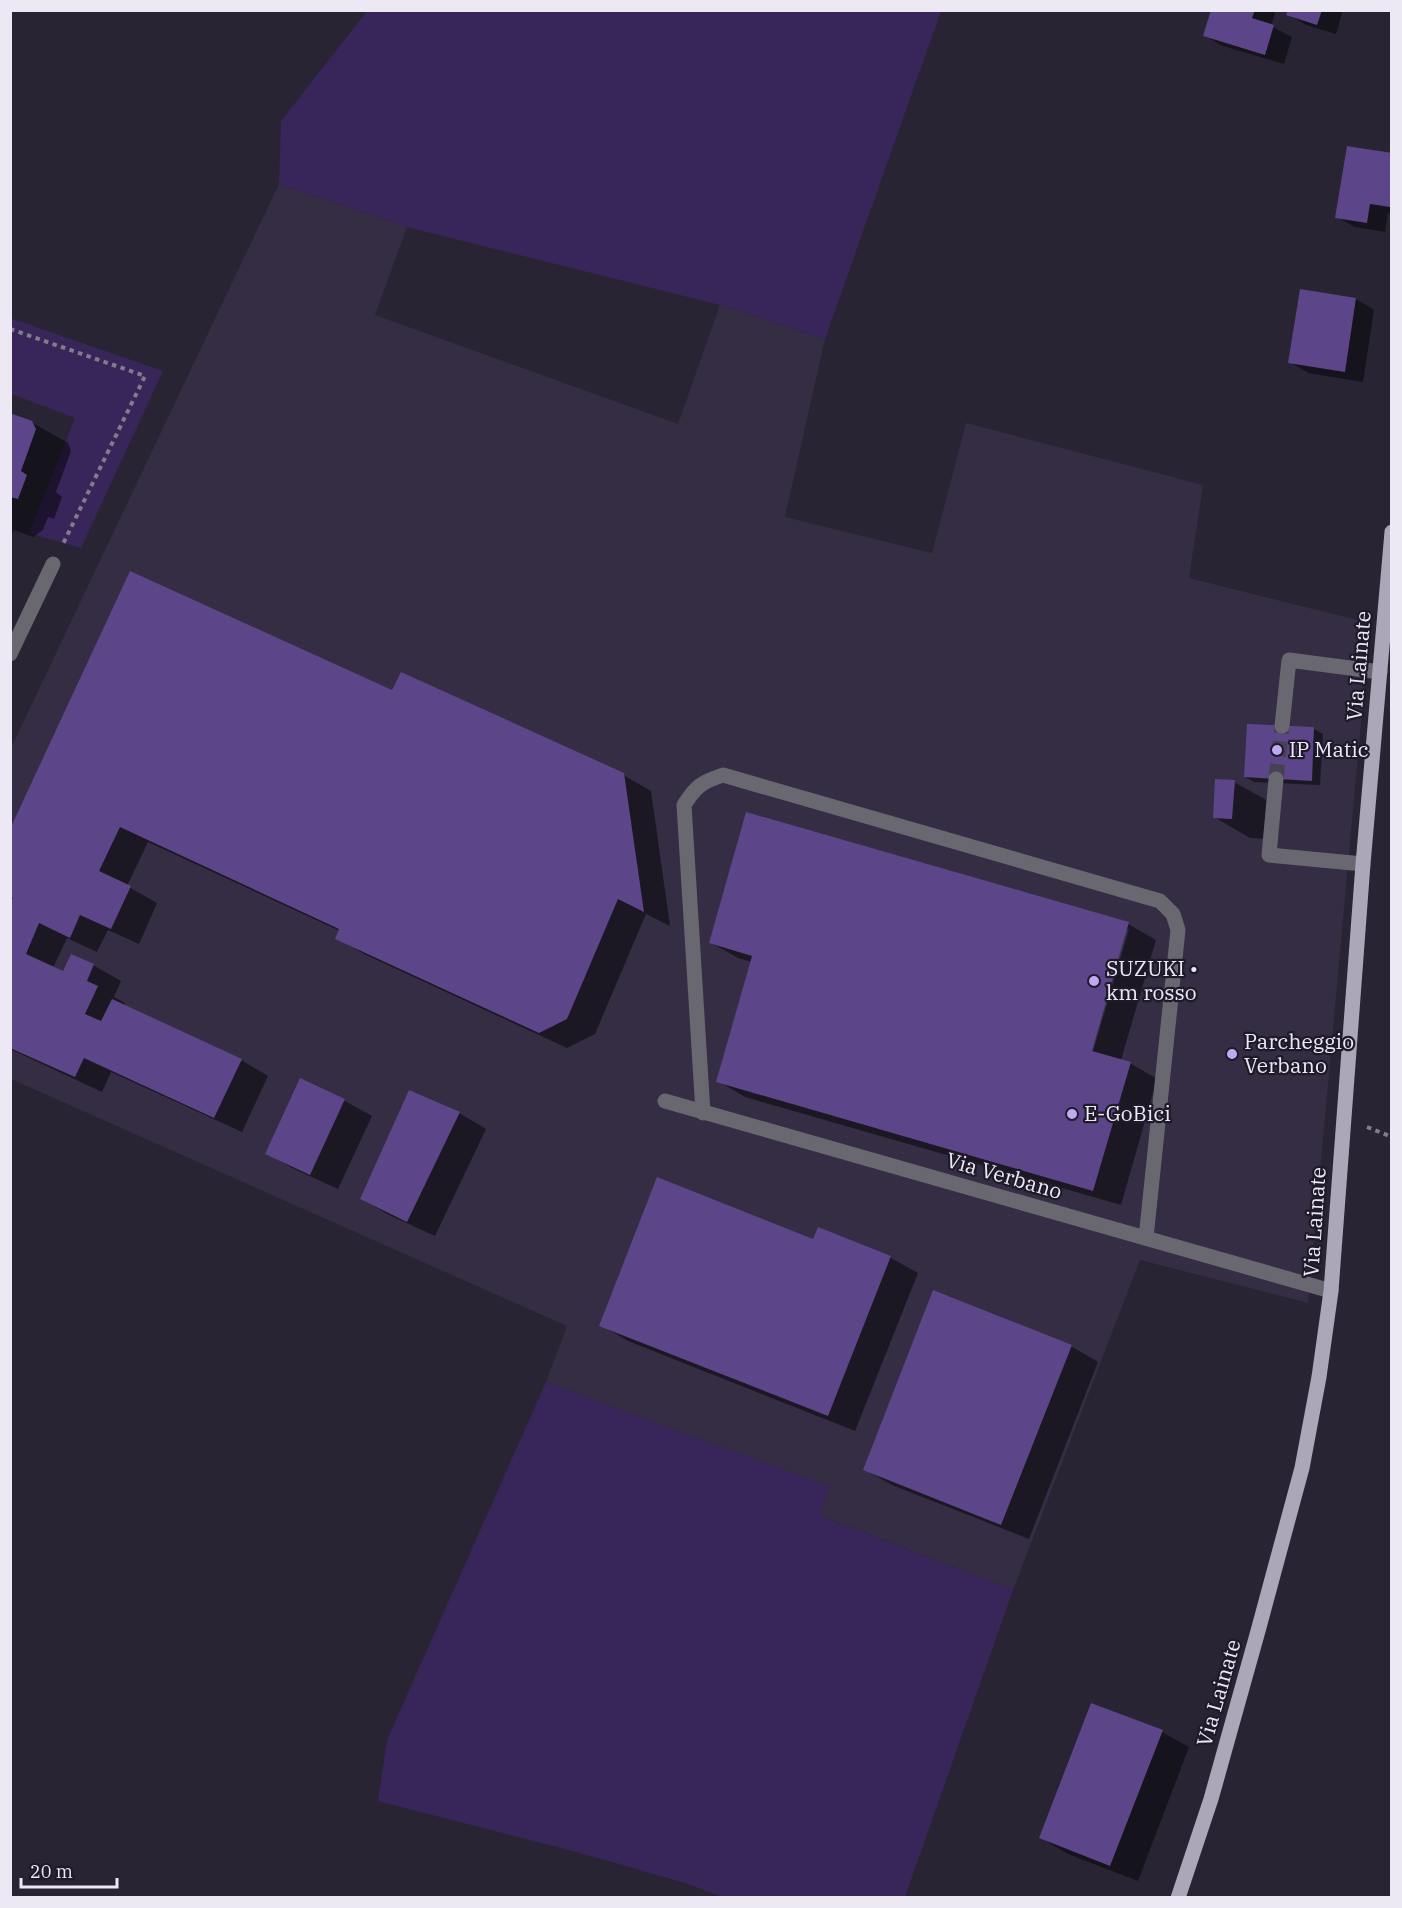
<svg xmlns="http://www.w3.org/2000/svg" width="1402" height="1908" viewBox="0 0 1402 1908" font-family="'IBM Plex Serif',serif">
	<rect width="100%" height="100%" fill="#292434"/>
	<!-- built -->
	<path fill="#342d43" d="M279,184l128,43 -32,88 303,109 42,-119 105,34 -40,178 147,36 34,-130 237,62 -14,93 181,45 -62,680 -168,-43 -127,330 -194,-75 10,-28 -283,-105 21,-56 -556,-247 -1,-329z"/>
	<!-- green -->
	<path fill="#382559" d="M367,11v-1l574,1 -116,328 -105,-34 -313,-78 -128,-43 2,-63z
		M10,318l153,53 -82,177 -52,-15 46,-115 -64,-24z
		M546,1382l284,105 -11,28 194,75 -108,307h-183l-34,-13 -93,-27 -217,-56 9,-61z"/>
	<!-- shadow -->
	<path fill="#0007" fill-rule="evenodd" d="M1212,10h64l-5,16 21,11 -8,27 -61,-18 -18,-10z
		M1289,10h54l-7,24 -30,-9 -18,-11z
		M1392,155v59l-4,-1 -3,19 -30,-5 -18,-10z
		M1356,299l18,11 -11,72 -55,-9 -18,-11z
		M10,415l21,7 37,21 3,8 -15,41 6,5 -8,22 -6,-2 -5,13 -10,7 -19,-7 -4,9z
		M393,692l230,83 28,16 19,135 -24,-12 -51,120 -28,14 -203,-94 -27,-16 3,-7 -192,-89 -21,44 30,17 -18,41 -31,-14 -11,22 -30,-14 -14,30 11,5 8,-17 21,9 28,16 -7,16 11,6 -1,3 117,54 27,16 -26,56 -131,-60 -9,20 -92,-43v-142l4,-7 -4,-2v-65z
		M1314,729l9,5 -3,51 -66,-3 -9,-5z
		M1234,782l36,20 -2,37 -18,-1 -36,-21z
		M1128,924l28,16 -35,120 9,3 27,16 -36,126 -376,-108 -27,-16 34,-119 -14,-4 -28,-16zM1126,929h3l-38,129 -2,-1z
		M301,1080l44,21 27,15 -34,73 -44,-20 -27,-16z
		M459,1113l27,16 -51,107 -46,-21 -27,-16z
		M819,1229l72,29 27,15 -63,158 -227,-90 -27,-16 213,-84z
		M1071,1346l27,16 -69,177 -137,-54 -28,-16z
		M1162,1732l27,15 -51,134 -70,-27 -27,-16z"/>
	<!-- building -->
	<path fill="#5c4589" d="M1211,10h44l-3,8 22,7 -9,30 -62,-19z
		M1288,10h34l-5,15 -31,-10z
		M1347,146l45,7v43l-2,11 -20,-3 -3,19 -32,-5z
		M1300,289l56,9 -11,74 -57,-9z
		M10,413l22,8 4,8 -15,42 6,4 -9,24 -8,-2z
		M130,571l262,119 9,-18 223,101 20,139 -26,-13 -51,120 -28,14 -204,-94 4,-10 -219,-102 -21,44 32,15 -20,43 -31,-14 -10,23 -31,-15 -13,31 37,17 8,-17 23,10 -7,17 11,5 -13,28 16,7 11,-22 130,60 -28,59 -130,-60 -9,19 -65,-29v-145l3,-5 -3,-1v-68z
		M1247,724l67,3 -2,54 -68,-4z
		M1215,779l20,1 -3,39 -19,-1z
		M746,812l383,110 -37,129 39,11 -38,129 -377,-109 36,-126 -43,-13z
		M300,1078l45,21 -35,76 -45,-21z
		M409,1090l51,22 -53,110 -47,-23z
		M657,1177l156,62 5,-12 73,29 -63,160 -229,-90z
		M933,1290l139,55 -71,180 -138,-55z
		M1091,1703l72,27 -53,136 -71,-28z"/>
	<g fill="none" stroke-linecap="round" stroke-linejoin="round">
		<!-- minor-tunnel -->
		<path stroke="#464251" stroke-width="15" stroke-dasharray="15 8" stroke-linecap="butt" d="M1276,779l6,-53"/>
		<!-- path -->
		<path stroke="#807c8a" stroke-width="4" stroke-dasharray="4.5 4.5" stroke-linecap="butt" d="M10,329l135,47 -82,168
			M1367,1127l25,10"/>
		<!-- minor -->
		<path stroke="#69676f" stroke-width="15" d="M10,654l43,-90
			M1282,726l7,-66 91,12
			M1276,779l-7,76 94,9
			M665,1101l666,190
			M703,1113l-19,-308c12,-19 18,-23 39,-30l437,126 13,13 5,16 -32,308"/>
		<!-- major -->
		<path stroke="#aba6b8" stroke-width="15" d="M1178,1898l33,-99 47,-168 44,-163 17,-91 12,-86 32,-427 29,-332"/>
	</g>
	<!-- markers -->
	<g fill="#bfa8f4" stroke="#1f1a2a" stroke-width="2">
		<circle cx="1277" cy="750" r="6"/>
		<circle cx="1094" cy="981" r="6"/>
		<circle cx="1232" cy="1054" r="6"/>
		<circle cx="1072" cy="1114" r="6"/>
	</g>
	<g text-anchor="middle" stroke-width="4.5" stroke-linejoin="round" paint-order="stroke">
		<!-- street labels -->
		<g font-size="21" fill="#ece9f4" stroke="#1f1a2a">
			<text transform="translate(1359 666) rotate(-85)" y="7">Via Lainate</text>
			<text transform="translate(1004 1176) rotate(16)" y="7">Via Verbano</text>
			<text transform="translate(1315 1222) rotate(-86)" y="7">Via Lainate</text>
			<text transform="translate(1219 1693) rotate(-74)" y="7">Via Lainate</text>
		</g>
		<!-- poi labels -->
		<g font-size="21" fill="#ece9f4" stroke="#1f1a2a" text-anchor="start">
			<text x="1289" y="757">IP Matic</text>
			<text x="1106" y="976">SUZUKI •<tspan x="1106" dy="24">km rosso</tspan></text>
			<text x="1244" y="1049">Parcheggio<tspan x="1244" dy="24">Verbano</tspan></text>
			<text x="1084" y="1121">E-GoBici</text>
		</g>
	</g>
	<!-- border -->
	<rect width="1402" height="1908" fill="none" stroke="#ece9f4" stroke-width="24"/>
	<!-- scale -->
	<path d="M21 1878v9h96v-9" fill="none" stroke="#ece9f4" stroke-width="3"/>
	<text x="30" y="1878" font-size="18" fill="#ece9f4" stroke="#1f1a2a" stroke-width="4.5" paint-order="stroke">20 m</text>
</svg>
